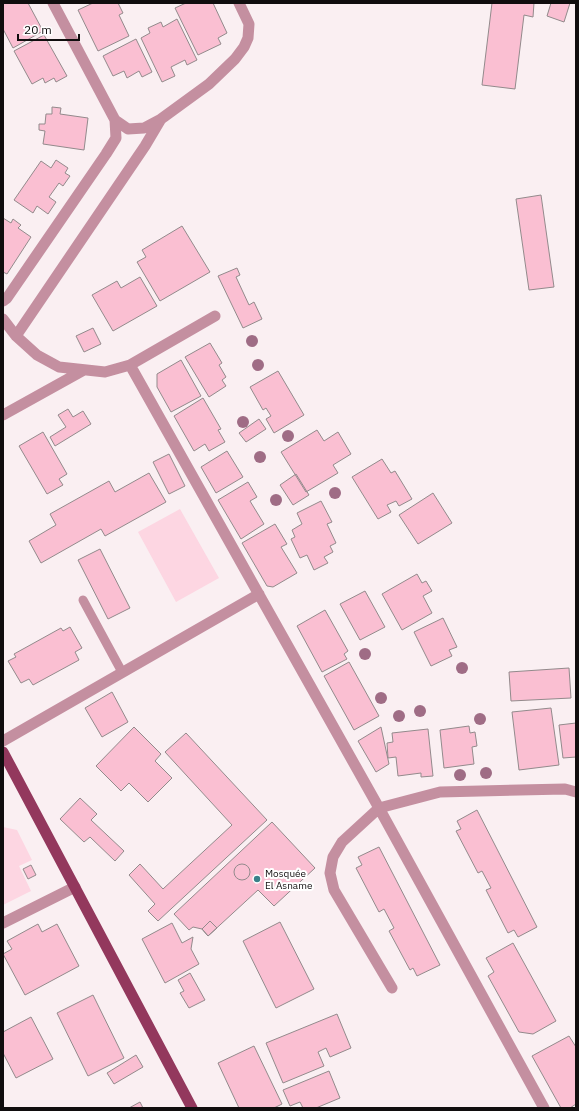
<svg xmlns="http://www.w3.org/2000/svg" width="579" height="1111" viewBox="0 0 579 1111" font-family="'IBM Plex Sans',sans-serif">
	<rect width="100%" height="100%" fill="#faeff2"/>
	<!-- green -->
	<path fill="#fdd6e2" d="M180,509l39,69 -43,24 -38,-70z
		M3,827l14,3 15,30 -13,6 12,25 -28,14z"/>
	<!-- building -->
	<path fill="#fabfd2" stroke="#938a8c" d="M3,3h25l15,28 -30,17 -10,-19z
		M93,3h25l5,10 -4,2 10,21 -31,15 -20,-41z
		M186,3h27l14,30 -9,5 3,6 -23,11 -23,-47z
		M492,3h42l-1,14 -9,-2 -9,74 -33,-4z
		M551,3h19l-6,19 -17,-6z
		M177,19l20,41 -10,5 -2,-5 -14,7 4,9 -13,6 -21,-44 9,-5 -2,-5 13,-6 2,5z
		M44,35l23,41 -11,6 -2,-4 -9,5 -2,-5 -11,6 -18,-33z
		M136,39l16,33 -10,5 -3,-6 -12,7 -3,-7 -11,5 -10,-20z
		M52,107l9,1 -1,6 28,4 -4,32 -41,-6 2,-13 -6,-1v-6h6l1,-10h6z
		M56,160l12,8 -3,5 5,3 -7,10 -4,-3 -10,14 7,5 -8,12 -11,-8 -4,7 -19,-13 27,-39 10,7z
		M541,195l13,92 -25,3 -13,-91z
		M3,218l8,5 2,-4 8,6 -3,3 13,9 -24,37 -4,-2z
		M182,226l28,46 -50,29 -23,-39 9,-5 -4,-7z
		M237,268l3,7 -4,2 13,28 5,-3 8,17 -19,9 -25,-52z
		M140,277l17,29 -44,25 -21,-36 25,-14 4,7z
		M93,328l8,16 -17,8 -8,-16z
		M210,343l12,20 -3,2 7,12 -4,3 4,6 -17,11 -24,-40z
		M181,360l20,36 -30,16 -14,-25v-13z
		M278,371l26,44 -30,18 -8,-14 5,-3 -5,-8 -3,2 -13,-23z
		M203,398l18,31 -3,1 7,12 -16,9 -4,-7 -11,7 -20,-35z
		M68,409l5,8 10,-6 8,13 -36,22 -5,-9 16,-10 -8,-12z
		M259,419l7,10 -20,13 -7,-9z
		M317,430l7,11 14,-9 13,22 -18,11 5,8 -32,19 -25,-40z
		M43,432l24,42 -8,5 4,6 -16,9 -28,-48z
		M227,451l16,26 -27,16 -15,-26z
		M169,454l16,32 -16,8 -16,-32z
		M382,459l9,14 4,-2 17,28 -13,7 -3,-5 -9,4 4,7 -13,7 -26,-42z
		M149,473l17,29 -61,34 -4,-7 -60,34 -12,-22 27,-16 -6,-11 59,-33 6,11z
		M296,474l13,21 -16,10 -13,-20z
		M248,482l9,15 -7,4 14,23 -23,15 -23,-39z
		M433,493l19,30 -34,21 -19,-29z
		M321,501l11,21 -5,2 9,19 -6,3 3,6 -9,5 4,6 -14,7 -7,-15 -7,3 -9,-19 4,-2 -3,-7 10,-6 -5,-11z
		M275,524l12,20 -6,3 16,26 -24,14 -6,-1 -25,-43z
		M100,549l30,59 -22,11 -30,-59z
		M417,574l5,9 4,-2 6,10 -9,5 9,17 -30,17 -20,-36z
		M365,591l20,36 -25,13 -20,-36z
		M325,610l23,41 -4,3 3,5 -25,13 -25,-46z
		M443,618l14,29 -8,3 3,6 -21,10 -17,-34z
		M70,627l12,21 -7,4 4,8 -46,25 -4,-6 -8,4 -13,-22 8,-4 -2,-3 47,-26 2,3z
		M349,662l30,54 -25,14 -30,-54z
		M569,668l2,30 -60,3 -2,-29z
		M112,692l16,30 -26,15 -17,-29z
		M551,708l8,57 -40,5 -7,-58z
		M576,723v34l-13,1 -4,-33z
		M469,726l1,7 5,-1 2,14 -5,1 2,17 -30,4 -4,-38z
		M134,727l27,27 -6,7 17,17 -24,24 -19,-19 -8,8 -25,-25z
		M381,727l8,37 -13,8 -18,-31z
		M428,729l5,47 -12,1v-4l-23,3 -2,-19 -8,1 -1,-15 6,-1 -1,-9z
		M186,733l81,87 -109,101 -10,-10 7,-7 -26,-29 11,-11 23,25 69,-64 -67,-73z
		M80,798l17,16 -6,6 33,31 -9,10 -25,-24 -6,5 -24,-23z
		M477,810l60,117 -19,10 -4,-7 -6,3 -22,-43 5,-2 -9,-17 -4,2 -22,-42 5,-2 -4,-8z
		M272,822l43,46 -41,38 -16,-16 -50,46 -6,-7 -9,-2 -4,3 -15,-16z
		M379,847l61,118 -23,11 -4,-8 -3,2 -21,-39 5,-3 -10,-19 -5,3 -23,-44 6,-3 -4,-8z
		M234 872a8 8 0 1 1 16 0a8 8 0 1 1-16 0Z
		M31,865l5,10 -8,4 -5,-10z
		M210,921l7,7 -9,8 -6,-7z
		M280,922l34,67 -38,19 -33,-67z
		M172,923l10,20 11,-6 -2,12 8,15 -34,19 -23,-44z
		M38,924l4,8 15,-8 22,42 -54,29 -22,-41 9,-5 -5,-8z
		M513,943l43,78 -23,13 -14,-2 -31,-56 6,-4 -8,-14z
		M190,973l15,27 -16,8 -9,-15 4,-2 -6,-11z
		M93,995l31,63 -36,18 -31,-63z
		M337,1014l14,34 -21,9 -4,-9 -8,4 6,14 -41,17 -17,-40z
		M31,1017l22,42 -37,19 -13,-25v-21z
		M569,1036l7,11v57l-6,4h-9l-29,-52z
		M254,1046l28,58 -8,4h-35l-21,-45z
		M136,1055l7,12 -29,17 -7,-11z
		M329,1071l11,27 -24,10h-13l-3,-6 -10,4 -7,-16z
		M140,1102l3,6h-14z"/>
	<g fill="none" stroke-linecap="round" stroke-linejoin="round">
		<!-- service -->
		<path stroke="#c48fa0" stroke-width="9" d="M83,600l39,72"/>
		<!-- minor -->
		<path stroke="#c48fa0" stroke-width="11" d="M53,3l62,117 13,9 16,-1 17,-9
			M3,301l4,-3 99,-144 10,-16 -1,-18
			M3,319l13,17 21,19 22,12 46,5 25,-7 85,-49
			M16,336l129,-190 16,-27 48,-35 26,-25 9,-12 4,-9 1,-14 -10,-21
			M130,365l249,443 165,300
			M3,415l81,-45
			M3,741l256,-147
			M3,923l72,-36
			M392,988l-58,-98 -4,-17 3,-16 9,-15 37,-34 61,-16 125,-3 11,3"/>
		<!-- primary -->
		<path stroke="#93385d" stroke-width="11" d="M3,752l189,356"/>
	</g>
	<!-- trees -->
	<g fill="#9f6c85">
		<circle cx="252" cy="341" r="6"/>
		<circle cx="258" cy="365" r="6"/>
		<circle cx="243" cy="422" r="6"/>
		<circle cx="288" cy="436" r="6"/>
		<circle cx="260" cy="457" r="6"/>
		<circle cx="335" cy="493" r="6"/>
		<circle cx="276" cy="500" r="6"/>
		<circle cx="365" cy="654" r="6"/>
		<circle cx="462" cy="668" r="6"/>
		<circle cx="381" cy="698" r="6"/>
		<circle cx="420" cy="711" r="6"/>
		<circle cx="399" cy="716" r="6"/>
		<circle cx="480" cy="719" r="6"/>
		<circle cx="486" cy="773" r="6"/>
		<circle cx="460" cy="775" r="6"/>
	</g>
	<!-- markers -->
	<circle fill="#398089" stroke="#fff" stroke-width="1.5" cx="257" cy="879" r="4"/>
	<g text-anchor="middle" stroke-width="4" stroke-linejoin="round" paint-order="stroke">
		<!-- poi labels -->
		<g font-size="10" fill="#100d0e" stroke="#fff" text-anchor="start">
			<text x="265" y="877">Mosquée<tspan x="265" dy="12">El Asname</tspan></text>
		</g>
	</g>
	<!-- border -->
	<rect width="579" height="1111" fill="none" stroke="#100d0e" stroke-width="8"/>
	<!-- scale -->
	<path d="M18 34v6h61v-6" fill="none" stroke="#100d0e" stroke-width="2"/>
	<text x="24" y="34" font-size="12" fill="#100d0e" stroke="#ffffff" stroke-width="3" paint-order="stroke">20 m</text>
</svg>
